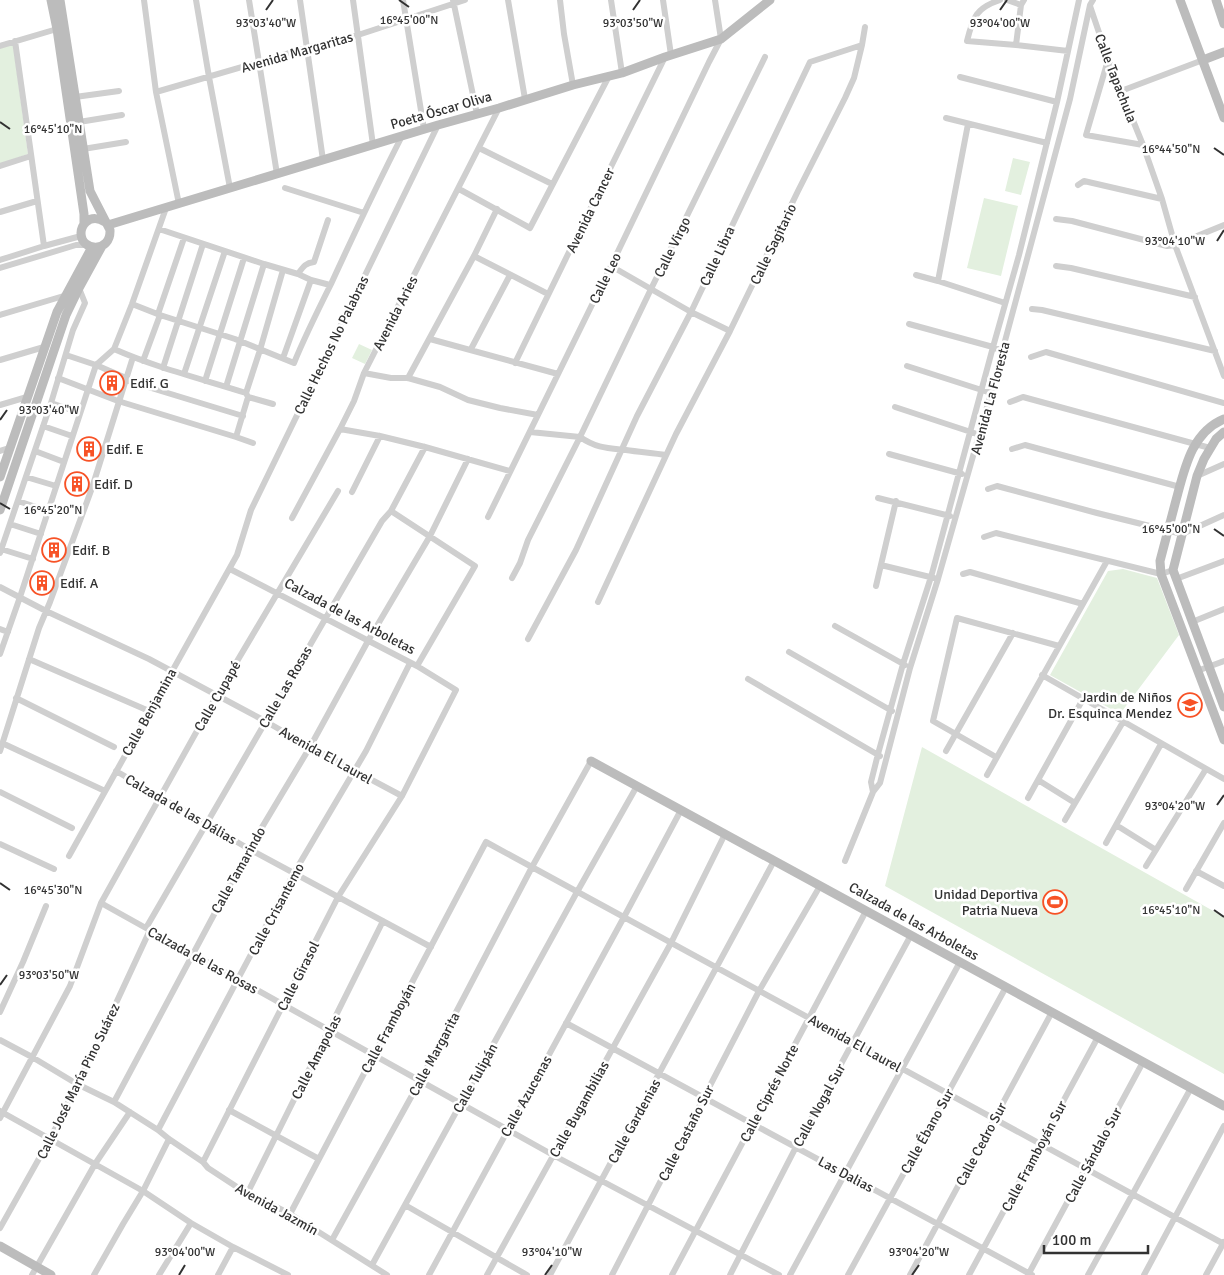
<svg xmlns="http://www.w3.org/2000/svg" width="1224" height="1275" viewBox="0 0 1224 1275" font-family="Signika,sans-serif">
	<rect width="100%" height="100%" fill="#fff"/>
	<!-- green -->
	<path fill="#e3f0df" d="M13,44l15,110 -28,10v-116z
		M1013,158l17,4 -9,33 -16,-4z
		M984,198l34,8 -17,70 -34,-8z
		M359,344l13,6 -7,14 -13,-6z
		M1123,569l34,9 22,57 -59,79 -70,-39 58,-104z
		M922,747l302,170v157l-339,-188z"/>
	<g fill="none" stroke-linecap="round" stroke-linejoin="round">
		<!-- street -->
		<path stroke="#cfcfcf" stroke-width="6" d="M144,0l12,92 23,112
			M196,0l13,77 21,111
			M249,0l28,174
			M300,0l23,160
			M353,0l20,145
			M403,0l21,129
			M453,0l24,114
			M508,0l17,99
			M560,0l4,34 9,51
			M611,0l11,73
			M663,0l8,55
			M1000,0c-24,8 -27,17 -33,41l49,4 52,6
			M1007,0l14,5
			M1090,6l18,53 35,86 19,54 13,46 49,131
			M15,41l29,205
			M1016,45l5,-40 3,-5
			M0,46l57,-17
			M1108,60l-22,75 57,10
			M960,77l97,25
			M1121,91l82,-31
			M156,92l151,-44 51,-13 107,-35
			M75,97l44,-6
			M946,118l101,25
			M79,122l43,-7
			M479,148l73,36
			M83,149l43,-7
			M0,166l31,-10
			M1078,185l6,-4 78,18
			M285,188l79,25
			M459,189l71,39 79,-152
			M0,212l37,-11
			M1056,219l16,2 95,25 8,-1 49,-20
			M159,229l105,35 34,10 13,6 19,5
			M474,256l74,38
			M0,260l44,-14 37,-10
			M611,266l80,46 39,19
			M1056,266l15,2 124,29
			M0,268l76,-23h12
			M298,274c5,-7 7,-11 16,-12l14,-42
			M916,275l22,6 67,22
			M938,281l30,-157
			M132,304l28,11 75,24 59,24c11,-27 24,-53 37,-79 23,-50 46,-99 71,-148
			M1032,309l10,1 173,41
			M158,314l26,-76
			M0,315l67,-20
			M909,324l84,23 10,4
			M430,339l128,35
			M114,349c43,19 88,30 132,44l2,4 25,7
			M471,349l39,-74
			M66,355l30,10 30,13
			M1031,357l15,-5 178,51
			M283,358l28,-78
			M0,360l44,-13
			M143,361l17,-46
			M515,363l56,-115 94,-191
			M907,366l84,27
			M163,368l40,-124
			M364,373l27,5h17l32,9 28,13 32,8 38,7
			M184,374l41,-123
			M58,378l60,23 118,36 17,6
			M408,378l66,-122 23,-47
			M125,380l118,36
			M205,381l39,-123
			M226,387l38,-123
			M246,393l14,-43 23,-80
			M1010,402l13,-5 187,51
			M51,403l29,10
			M0,405l27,-8
			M895,407l85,28
			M43,426l29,10
			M340,429l40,7 45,11 85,24
			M530,432l50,5c16,11 27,11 46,13 13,2 27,3 40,5
			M236,437l12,-40
			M1012,449l13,-4 155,42
			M0,451l9,-3
			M35,451l29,11
			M889,454l73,20
			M1197,476l27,-12
			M26,477l30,9
			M988,489l9,-3 100,27 85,21 42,-19
			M352,492l28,-56
			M878,498l72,18
			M18,501l30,10
			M391,511l84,55 -58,100
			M488,517l123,-251 98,-204 12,-23 -6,-39
			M292,518l48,-89 14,-28 10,-28 135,-265
			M10,524l31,10
			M984,537l12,-4 165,41 12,-4
			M1,549l32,10
			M0,553l51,-150 22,-73 12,-27 -6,-15
			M881,565l53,13
			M963,574l7,-2 113,32
			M512,578l8,-15 8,-23 52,-103 71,-148 114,-232
			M1176,579l48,-18
			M876,586l20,-85
			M0,587l46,24 103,48 116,62 45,26 92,49
			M598,602l78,-168 54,-103 68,-140 47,-93 9,-20 8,-33 3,-18
			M1192,622l32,-13
			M835,626l70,39
			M0,629l8,3
			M528,639l48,-89 61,-134 54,-104 119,-250 52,-17
			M789,652l103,59
			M0,654l20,-57 76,-232 18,-16 18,-45 34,-96
			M29,659l120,52
			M1197,671l27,-10
			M1042,675l182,104
			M748,679l132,77
			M16,698l98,49
			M2,743l103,48
			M0,751l39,-123 11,-26 42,-114 41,-131
			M946,751l67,-118
			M996,757l-63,-36 24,-103 102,28
			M116,771l133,78 182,98
			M987,775l120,-214
			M1038,780l37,23
			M0,792l72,36
			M873,792l-2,-10 7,-28 25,-90 28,-87 62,-230 26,-92 38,-153 22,-102
			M1028,798l55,-99
			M1065,820l58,-98
			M1116,825l40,25
			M1106,843l55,-99
			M0,844l54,25
			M69,856l168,-301 14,-45 187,-385
			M845,861l28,-69 7,-9 30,-115 28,-89 53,-186 79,-294 20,-94 3,-5
			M1146,866l60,-97
			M1196,871l28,15
			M1186,889l38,-66
			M101,903l452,252 226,120
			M146,928l236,-407 9,-10 34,-64
			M0,1012l23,-50 23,-56
			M566,1023l466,252
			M0,1040l32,17 45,27 37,18 44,28 11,9 34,23 5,6 29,19 53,27 97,61
			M114,1102l135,-253 61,-102 58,-106 62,-105 38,-77
			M229,1110l90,49
			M0,1111l143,80 48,32 42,24 55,28
			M0,1118l70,-132 31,-83 116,-208 121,-204
			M158,1130l136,-257 72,-122 44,-88
			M203,1162l135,-265 64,-101 54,-106 -39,-24 -187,-97
			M248,1192l135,-271
			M405,1205l122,70
			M290,1214l196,-372 738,402
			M0,1228l50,-89 48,-97 52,-112
			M332,1240l88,-159 112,-214 59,-106
			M372,1265l205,-373 60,-106
			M32,1275l63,-111 35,-52
			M94,1275l29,-51 20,-33 26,-52
			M159,1275l32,-52
			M218,1275l15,-28
			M429,1275l195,-358 57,-107
			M487,1275l184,-332 54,-109
			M550,1275l224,-414
			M612,1275l147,-284 61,-105
			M672,1275l194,-364
			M730,1275l66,-128 115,-212
			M790,1275l170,-313
			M848,1275l158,-288
			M910,1275l142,-263
			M969,1275l129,-238
			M1028,1275l115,-213
			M1088,1275l103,-187
			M1144,1275l80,-149
			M1206,1275l18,-33"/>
		<!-- secondary -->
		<path stroke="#bcbcbc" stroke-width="9" d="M51,0l6,29 27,185v10
			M60,0l30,191 20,39c1,23 -29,22 -29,3 0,-5 2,-8 5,-11 6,-5 13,-4 19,0
			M1180,0l44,118
			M1216,0l8,24
			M1203,60l21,-8
			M108,225l330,-100 61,-17 74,-23 49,-12 43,-16 56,-18 49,-39
			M1224,419c-34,14 -40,53 -49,85 -5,19 -10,38 -15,57l1,13 63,166
			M1224,432l-8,7 -12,20 -7,17 -24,94 51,137
			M0,477l57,-165 35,-65
			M0,510l66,-195 13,-27 23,-42
			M591,761l633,345
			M0,1246l51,29"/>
	</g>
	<!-- ticks -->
	<path fill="none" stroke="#323232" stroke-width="2" d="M399,0l10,7M266,10l7,-10M633,10l7,-10M1000,10l7,-10M0,122l10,7M1214,148l10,7M1217,241l7,-11M0,420l7,-10M0,503l10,6M1214,529l10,7M1217,805l7,-10M0,883l10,7M1214,910l10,7M0,985l7,-10M179,1275l6,-10M545,1275l7,-10M912,1275l7,-10"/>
	<!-- icons -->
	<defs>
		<g id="building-ring" transform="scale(1.25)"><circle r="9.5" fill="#fff" stroke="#f75226" stroke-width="1.5"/><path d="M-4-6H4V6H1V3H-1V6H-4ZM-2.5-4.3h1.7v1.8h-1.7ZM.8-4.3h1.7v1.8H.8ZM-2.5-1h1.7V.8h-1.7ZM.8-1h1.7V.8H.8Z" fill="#f75226"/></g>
		<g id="school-ring" transform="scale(1.25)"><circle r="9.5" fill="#fff" stroke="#f75226" stroke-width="1.5"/><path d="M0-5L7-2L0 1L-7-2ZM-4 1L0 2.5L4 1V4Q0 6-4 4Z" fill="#f75226"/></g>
		<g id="stadium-ring" transform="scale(1.25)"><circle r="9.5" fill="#fff" stroke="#f75226" stroke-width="1.5"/><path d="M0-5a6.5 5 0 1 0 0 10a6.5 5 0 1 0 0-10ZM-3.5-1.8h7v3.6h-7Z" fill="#f75226"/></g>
	</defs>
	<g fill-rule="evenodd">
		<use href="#building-ring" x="112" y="383"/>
		<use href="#building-ring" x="89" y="449"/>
		<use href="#building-ring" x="77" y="484"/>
		<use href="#building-ring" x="54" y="550"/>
		<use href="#building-ring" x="42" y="583"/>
		<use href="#school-ring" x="1190" y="705"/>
		<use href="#stadium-ring" x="1055" y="902"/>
	</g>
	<g text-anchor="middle" stroke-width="5" stroke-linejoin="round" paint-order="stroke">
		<!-- street labels -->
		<g font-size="14" fill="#323232" stroke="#fff">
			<text transform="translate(297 52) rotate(-16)" y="5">Avenida Margaritas</text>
			<text transform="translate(1116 78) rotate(69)" y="5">Calle Tapachula</text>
			<text transform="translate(441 110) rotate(-16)" y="5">Poeta Óscar Oliva</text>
			<text transform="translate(590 210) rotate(-64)" y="5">Avenida Cancer</text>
			<text transform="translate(773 244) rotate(-64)" y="5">Calle Sagitario</text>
			<text transform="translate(672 247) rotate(-64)" y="5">Calle Virgo</text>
			<text transform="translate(717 256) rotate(-65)" y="5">Calle Libra</text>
			<text transform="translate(605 278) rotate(-64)" y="5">Calle Leo</text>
			<text transform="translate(395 313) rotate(-63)" y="5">Avenida Aries</text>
			<text transform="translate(331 345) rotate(-64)" y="5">Calle Hechos No Palabras</text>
			<text transform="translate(990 398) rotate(-75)" y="5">Avenida La Floresta</text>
			<text transform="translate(350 616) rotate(28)" y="5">Calzada de las Arboletas</text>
			<text transform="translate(285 687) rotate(-60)" y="5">Calle Las Rosas</text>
			<text transform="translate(217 696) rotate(-60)" y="5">Calle Cupapé</text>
			<text transform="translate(149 712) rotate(-61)" y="5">Calle Benjamina</text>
			<text transform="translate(326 755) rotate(29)" y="5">Avenida El Laurel</text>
			<text transform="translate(181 809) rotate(30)" y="5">Calzada de las Dálias</text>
			<text transform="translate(238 870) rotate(-61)" y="5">Calle Tamarindo</text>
			<text transform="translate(276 909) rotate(-62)" y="5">Calle Crisantemo</text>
			<text transform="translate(914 921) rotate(29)" y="5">Calzada de las Arboletas</text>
			<text transform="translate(203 960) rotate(29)" y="5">Calzada de las Rosas</text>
			<text transform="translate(298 976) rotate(-63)" y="5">Calle Girasol</text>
			<text transform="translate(388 1028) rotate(-62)" y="5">Calle Framboyán</text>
			<text transform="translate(855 1043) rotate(29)" y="5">Avenida El Laurel</text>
			<text transform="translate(434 1054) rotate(-62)" y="5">Calle Margarita</text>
			<text transform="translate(316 1057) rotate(-63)" y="5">Calle Amapolas</text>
			<text transform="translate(475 1078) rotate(-61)" y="5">Calle Tulipán</text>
			<text transform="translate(78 1081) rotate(-64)" y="5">Calle José María Pino Suárez</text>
			<text transform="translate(769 1093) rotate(-62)" y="5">Calle Ciprés Norte</text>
			<text transform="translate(526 1096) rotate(-61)" y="5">Calle Azucenas</text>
			<text transform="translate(819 1105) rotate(-61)" y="5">Calle Nogal Sur</text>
			<text transform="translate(579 1109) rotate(-61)" y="5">Calle Bugambilias</text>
			<text transform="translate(634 1121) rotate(-61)" y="5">Calle Gardenias</text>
			<text transform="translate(927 1131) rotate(-61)" y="5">Calle Ébano Sur</text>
			<text transform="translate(686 1133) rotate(-63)" y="5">Calle Castaño Sur</text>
			<text transform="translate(981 1144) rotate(-62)" y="5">Calle Cedro Sur</text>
			<text transform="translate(1093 1155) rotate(-62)" y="5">Calle Sándalo Sur</text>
			<text transform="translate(1034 1156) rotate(-62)" y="5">Calle Framboyán Sur</text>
			<text transform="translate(846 1174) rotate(28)" y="5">Las Dalias</text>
			<text transform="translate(277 1209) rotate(29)" y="5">Avenida Jazmín</text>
		</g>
		<!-- poi labels -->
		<g font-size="14" fill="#323232" stroke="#fff" text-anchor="start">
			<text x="130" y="388">Edif. G</text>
			<text x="106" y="454">Edif. E</text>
			<text x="94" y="489">Edif. D</text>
			<text x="72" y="555">Edif. B</text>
			<text x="60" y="588">Edif. A</text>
			<text x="1172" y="702" text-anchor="end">Jardin de Niños<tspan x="1172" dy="16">Dr. Esquinca Mendez</tspan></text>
			<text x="1038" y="899" text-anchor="end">Unidad Deportiva<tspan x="1038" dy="16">Patria Nueva</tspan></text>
		</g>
	</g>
	<g font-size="12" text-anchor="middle" fill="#323232" stroke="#fff" stroke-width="5" stroke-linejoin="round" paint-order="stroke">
		<text x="409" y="24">16°45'00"N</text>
		<text x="266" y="27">93°03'40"W</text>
		<text x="633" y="27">93°03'50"W</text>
		<text x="1000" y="27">93°04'00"W</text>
		<text x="53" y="133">16°45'10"N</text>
		<text x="1171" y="153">16°44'50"N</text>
		<text x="1175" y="245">93°04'10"W</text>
		<text x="49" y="414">93°03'40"W</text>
		<text x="53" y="514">16°45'20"N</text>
		<text x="1171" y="533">16°45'00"N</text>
		<text x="1175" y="810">93°04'20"W</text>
		<text x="53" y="894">16°45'30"N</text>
		<text x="1171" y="914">16°45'10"N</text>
		<text x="49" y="979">93°03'50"W</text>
		<text x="185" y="1256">93°04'00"W</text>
		<text x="552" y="1256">93°04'10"W</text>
		<text x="919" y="1256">93°04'20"W</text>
	</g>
	<!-- scale -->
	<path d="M1044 1245v8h104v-8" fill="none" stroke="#323232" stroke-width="2.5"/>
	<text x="1052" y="1245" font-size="15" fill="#323232" stroke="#ffffff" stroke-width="4" paint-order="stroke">100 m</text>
</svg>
